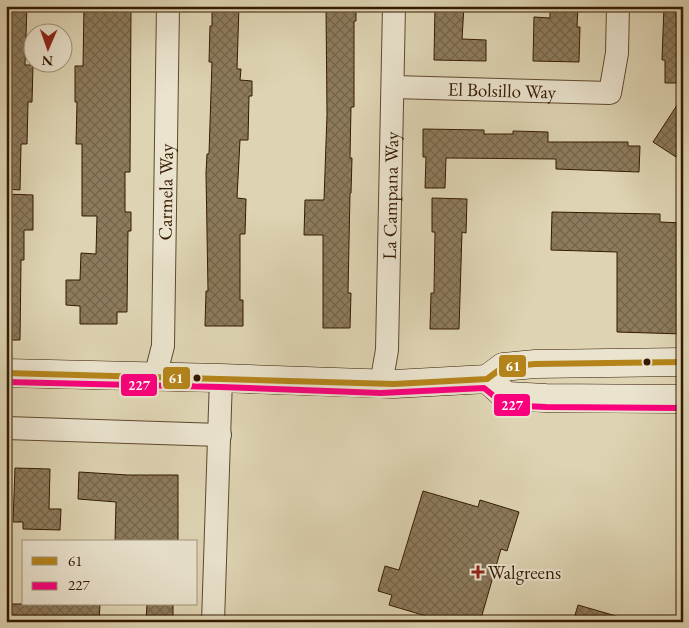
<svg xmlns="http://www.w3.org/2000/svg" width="689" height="628" viewBox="0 0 689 628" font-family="'EB Garamond',serif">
	<defs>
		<pattern id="building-cross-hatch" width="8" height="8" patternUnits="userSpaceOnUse" patternTransform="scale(1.25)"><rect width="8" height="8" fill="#8d7b5d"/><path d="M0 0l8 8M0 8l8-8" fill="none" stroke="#74644a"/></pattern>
	</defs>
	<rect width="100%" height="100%" fill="#ded4b3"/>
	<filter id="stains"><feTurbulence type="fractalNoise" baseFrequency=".004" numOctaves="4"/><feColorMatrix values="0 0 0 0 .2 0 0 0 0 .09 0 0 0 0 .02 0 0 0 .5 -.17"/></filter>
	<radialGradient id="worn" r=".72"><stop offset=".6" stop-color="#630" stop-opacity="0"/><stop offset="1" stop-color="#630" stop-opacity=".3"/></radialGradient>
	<!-- building -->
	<path fill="url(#building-cross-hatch)" stroke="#351a00" d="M6,6h21l-2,59h8l-1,37h-4l-1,42h-6l-1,46 -14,-1z
		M84,6h47l-1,166h-5v40h6v19h-3l-1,81h-10v12h-37v-18l-14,-1v-25h14l1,-27 15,1 1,-38h-15v-72h-6l1,-42h-2v-36h8z
		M212,6h27l-2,63h4l-1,11 12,1v15h-3l-1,44h-8l-3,58 9,1 -1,35h-5v66h3v26h-38l1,-35h2l-2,-118 1,-19h2l3,-92h-3l1,-36h2z
		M326,6h30v15h-2v86h-3l-1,51h2l-1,35h-1l-2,100h3l-1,35h-27v-93h-19l1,-35h19l3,-85z
		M435,6h29l-2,33 24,1v21l-52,-1z
		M550,6h28l-1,21h3l-1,35 -46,-1 1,-44 16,1z
		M664,6h19v77h-18v-23h-3z
		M683,96v51l-7,10 -23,-15z
		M423,129l61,1v4h29v-3l35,1v10h80v4h12l-1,26 -83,-3v-10l-110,-1 -1,30h-20l1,-31h-3z
		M6,194l27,1v35h-9v30h-3l-1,80h-14z
		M432,198l35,1 -1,34 -4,-1 -3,97h-29l1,-36h3l1,-61h-3z
		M552,212l108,2v8l23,1v111l-66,-2v-80l-66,-2z
		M15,468l35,1 -1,40h12l-1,21 -37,-1v-7h-10z
		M79,472l49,3h50v67h-63l1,-40 -38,-3z
		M423,491l55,16 2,-7 39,12 -12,39 -6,-2 -21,73h-34l-57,-17 3,-10 -14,-4 7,-25 14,4z
		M12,604h88l-1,18h-87z
		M147,604h26v18h-27z
		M578,605l45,13 -1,4h-49z"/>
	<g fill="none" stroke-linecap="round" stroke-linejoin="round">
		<!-- minor casing -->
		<g stroke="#5f482d" stroke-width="24">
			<g id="minor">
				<path id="s1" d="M393,87l217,6 7,-40 1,-47"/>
				<path id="s2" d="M155,377l8,-31 5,-340"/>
				<path id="s3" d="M381,384l6,-34 7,-344"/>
				<path d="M6,428l214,7"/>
				<path d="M213,622l8,-244"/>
			</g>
		</g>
		<!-- secondary casing -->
		<g stroke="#351a00" stroke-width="29">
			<path id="secondary" d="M6,373l215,5 173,6 93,-5 16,-12 32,-3 148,-2
				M487,379l19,17 40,2 137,1"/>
		</g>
		<!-- minor -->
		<use href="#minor" stroke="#eae3ce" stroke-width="22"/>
		<!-- secondary -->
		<use href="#secondary" stroke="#eae3ce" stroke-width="28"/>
		<!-- bus-1 casing -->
		<g stroke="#eae3ce" stroke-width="10">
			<path id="bus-1" d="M6,373l388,11 93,-5 16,-12 32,-3 148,-2"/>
		</g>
		<!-- bus-2 casing -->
		<g stroke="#eae3ce" stroke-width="10">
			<path id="bus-2" d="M6,382l215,5 160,6 103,-5 21,17 41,2 137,1"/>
		</g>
		<!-- bus-1 -->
		<use href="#bus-1" stroke="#b4841a" stroke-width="6"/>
		<!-- bus-2 -->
		<use href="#bus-2" stroke="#fa007d" stroke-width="6"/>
	</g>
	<!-- markers -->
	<g fill="#351a00" stroke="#eae3ce" stroke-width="2">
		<circle cx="647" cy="362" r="4.5"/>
		<circle cx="197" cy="378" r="4.5"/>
	</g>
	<path fill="#8f2418" stroke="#eae3ce" stroke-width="2" d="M475.5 564.5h5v5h5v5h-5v5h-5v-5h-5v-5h5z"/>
	<g text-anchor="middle" stroke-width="4" stroke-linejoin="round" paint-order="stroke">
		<!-- street labels -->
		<g font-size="19" fill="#351a00" stroke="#eae3ce">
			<text dy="7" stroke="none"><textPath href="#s1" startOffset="109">El Bolsillo Way</textPath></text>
			<text dy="7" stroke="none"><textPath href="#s2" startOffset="186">Carmela Way</textPath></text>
			<text dy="7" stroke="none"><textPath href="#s3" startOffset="189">La Campana Way</textPath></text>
		</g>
		<!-- poi labels -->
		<g font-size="19" fill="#351a00" stroke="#eae3ce" text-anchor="start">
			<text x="488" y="579">Walgreens</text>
		</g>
	</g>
	<g stroke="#eae3ce" stroke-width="2">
		<rect x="498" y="354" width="29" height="24" rx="5" fill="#b4841a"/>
		<rect x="162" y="366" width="29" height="24" rx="5" fill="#b4841a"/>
		<rect x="120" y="373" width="38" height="24" rx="5" fill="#fa007d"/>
		<rect x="493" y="393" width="38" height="24" rx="5" fill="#fa007d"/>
	</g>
	<g font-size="14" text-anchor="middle" font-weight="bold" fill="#fff">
		<text x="513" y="371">61</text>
		<text x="176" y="383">61</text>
		<text x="139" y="390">227</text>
		<text x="512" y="410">227</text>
	</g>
	<!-- margin -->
	<rect width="689" height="628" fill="none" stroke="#ded4b3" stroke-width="25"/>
	<rect x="8" y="8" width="674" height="613" fill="none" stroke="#351a00" stroke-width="2.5"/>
	<rect x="12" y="12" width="664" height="603" fill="none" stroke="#351a00"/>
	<!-- legend -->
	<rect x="22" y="540" width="175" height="65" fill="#eae3ce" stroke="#a2937c"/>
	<rect x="32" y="557" width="25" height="8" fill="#b4841a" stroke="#a2937c"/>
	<text x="68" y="566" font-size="15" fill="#351a00">61</text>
	<rect x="32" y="582" width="25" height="8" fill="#fa007d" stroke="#a2937c"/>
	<text x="68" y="590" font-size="15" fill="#351a00">227</text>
	<!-- north arrow -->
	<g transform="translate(48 48) rotate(182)"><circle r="24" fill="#eae3ce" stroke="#a2937c"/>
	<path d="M0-4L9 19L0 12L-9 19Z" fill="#8f2418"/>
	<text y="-8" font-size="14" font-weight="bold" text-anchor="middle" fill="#351a00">N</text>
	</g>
	<rect width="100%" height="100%" filter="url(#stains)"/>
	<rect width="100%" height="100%" fill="url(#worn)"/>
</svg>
